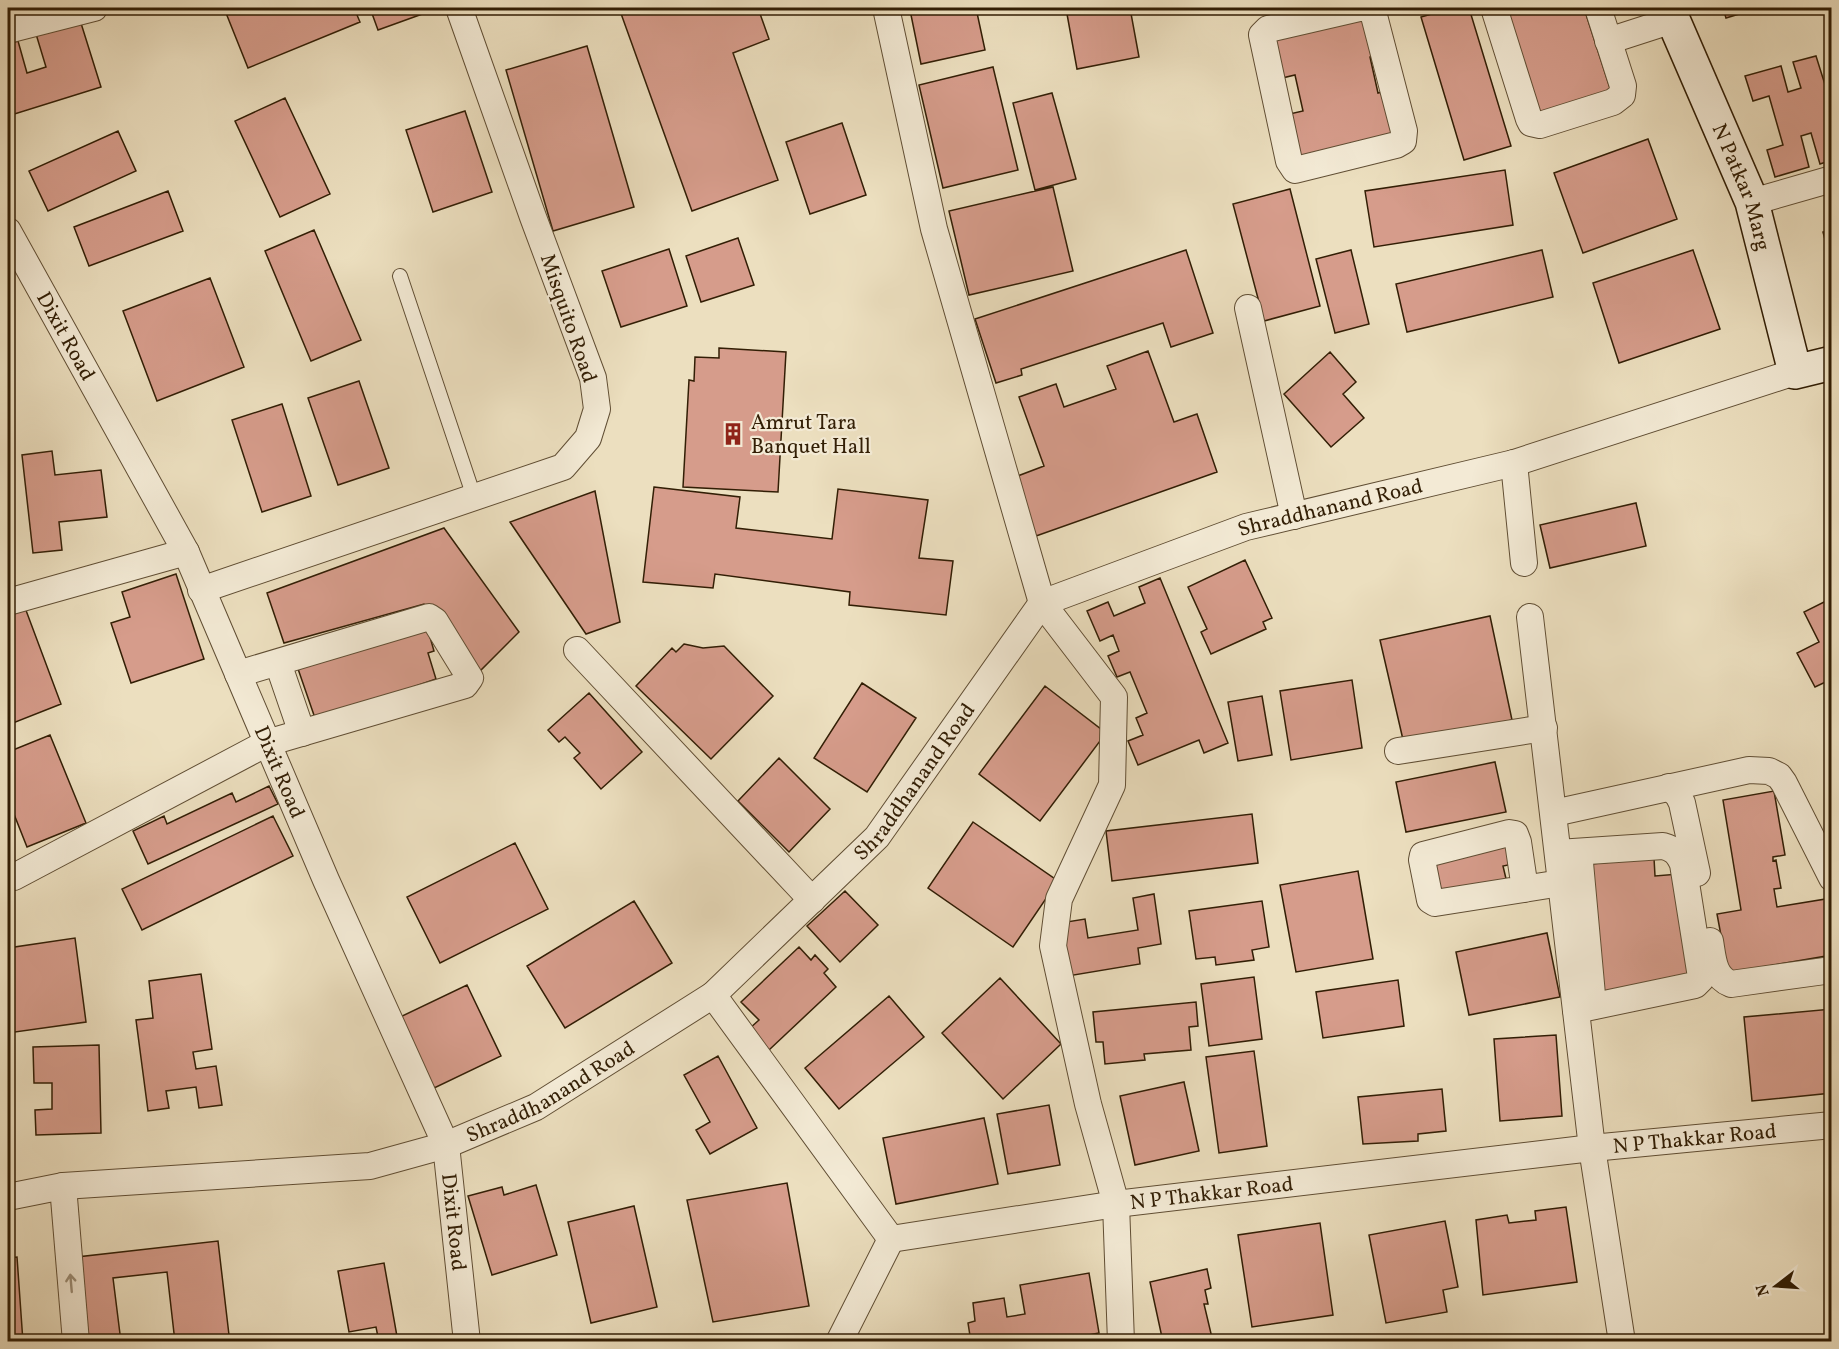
<svg xmlns="http://www.w3.org/2000/svg" width="1839" height="1349" viewBox="0 0 1839 1349" font-family="Vollkorn,serif">
	<rect width="100%" height="100%" fill="#ecdfbf"/>
	<filter id="stains"><feTurbulence type="fractalNoise" baseFrequency=".00333" numOctaves="4"/><feColorMatrix values="0 0 0 0 .2 0 0 0 0 .09 0 0 0 0 .02 0 0 0 .5 -.17"/></filter>
	<radialGradient id="worn" r=".72"><stop offset=".6" stop-color="#630" stop-opacity="0"/><stop offset="1" stop-color="#630" stop-opacity=".3"/></radialGradient>
	<!-- building -->
	<path fill="#d69c8b" stroke="#321e05" stroke-width="1.5" d="M224,8h130l6,14 -112,46z
		M370,8h69l-61,22z
		M619,8h139l11,31 -36,14 45,127 -86,31z
		M919,8h57l9,42 -64,14 -11,-54z
		M1104,8h26l9,49 -62,12 -10,-55z
		M1453,8h16l42,138 -47,14 -43,-143z
		M1503,8h81l28,86 -74,24z
		M1723,8h36l-33,10z
		M1367,11l11,44 -8,2 8,36 8,-2 11,45 -102,24 -10,-45 18,-4 -8,-36 -17,4 -10,-44z
		M80,20l21,67 -93,29v-72l10,-3 9,32 19,-6 -10,-33z
		M587,46l47,161 -81,24 -47,-161z
		M1816,56l16,51v53l-12,4 -9,-31 -10,3 8,31 -34,10 -8,-27 16,-5 -14,-49 -16,5 -8,-25 36,-10 7,26 13,-4 -8,-26z
		M993,67l25,103 -75,18 -24,-103z
		M1052,93l24,86 -41,11 -22,-87z
		M285,98l45,96 -50,23 -45,-96z
		M465,111l27,81 -59,20 -27,-82z
		M842,123l24,72 -56,19 -24,-72z
		M118,131l18,40 -88,40 -19,-40z
		M1648,139l29,80 -94,34 -29,-80z
		M1505,170l8,55 -139,22 -9,-56z
		M1053,187l20,84 -104,24 -20,-84z
		M1290,189l30,117 -56,15 -31,-117z
		M168,191l15,40 -94,35 -15,-39z
		M314,230l47,110 -50,21 -46,-110z
		M1832,230v36l-9,-34z
		M738,238l16,47 -53,17 -15,-46z
		M669,249l18,57 -66,21 -19,-56z
		M1186,250l27,83 -42,14 -8,-24 -142,46 1,6 -26,8 -21,-64z
		M1351,250l18,74 -34,9 -19,-74z
		M1542,250l11,47 -146,35 -11,-48z
		M1693,250l27,79 -101,34 -26,-80z
		M210,278l34,89 -87,34 -34,-90z
		M719,348l67,4 -8,140 -95,-5 6,-107 5,1 1,-24 24,1z
		M1148,351l26,71 23,-8 20,58 -181,64 -21,-59 29,-11 -25,-69 37,-13 8,23 52,-18 -9,-23z
		M1330,352l26,30 -13,12 21,24 -33,29 -47,-53z
		M359,381l30,87 -51,17 -30,-87z
		M282,404l29,92 -49,16 -30,-92z
		M52,451l3,24 46,-5 6,47 -48,5 3,28 -29,3 -11,-98z
		M654,487l86,10 -4,31 96,11 6,-50 90,11 -9,58 34,3 -7,54 -97,-10 1,-13 -135,-18 -2,14 -70,-6z
		M595,491l25,131 -34,12 -76,-112z
		M1636,503l10,43 -96,22 -10,-43z
		M444,528l75,104 -41,41 -54,-69 -140,39 -17,-50z
		M1245,560l27,58 -9,4 3,7 -55,25 -10,-22 6,-3 -19,-42z
		M176,574l28,85 -73,24 -20,-60 19,-6 -8,-25z
		M1160,578l68,165 -24,10 -5,-13 -61,25 -10,-24 15,-6 -7,-17 11,-5 -17,-41 -13,5 -9,-21 11,-5 -6,-16 -13,6 -13,-30 21,-9 6,14 31,-13 -6,-16z
		M1832,598v81l-17,8 -18,-34 22,-11 -15,-30z
		M24,605l37,99 -53,21v-114z
		M1490,616l22,104 -108,24 -24,-104z
		M426,623l8,28 -6,2 8,26 -120,42 -20,-58z
		M684,644l19,4 21,-2 49,50 -62,63 -75,-73 36,-38 4,4z
		M1352,680l10,68 -71,12 -11,-69z
		M862,683l54,35 -49,74 -53,-34z
		M1045,686l61,47 -66,88 -61,-47z
		M589,693l53,59 -41,37 -27,-31 6,-5 -15,-16 -6,5 -11,-12z
		M1262,696l10,59 -34,6 -10,-59z
		M50,735l36,88 -59,24 -19,-48v-47z
		M779,758l51,51 -41,43 -51,-51z
		M1495,762l11,50 -100,20 -10,-50z
		M269,786l9,18 -130,60 -15,-33 31,-15 3,8 65,-31 4,9z
		M1774,791l11,64 -12,2v4l3,-1 5,28 -7,1 3,18 55,-9v57l-104,18 -11,-59 24,-4 -18,-110z
		M1252,814l6,49 -146,18 -6,-50z
		M273,816l20,40 -151,74 -20,-41z
		M973,822l85,59 -45,66 -85,-59z
		M1508,842l5,22 -10,2 4,17 -71,17 -9,-37z
		M515,843l33,66 -108,54 -33,-66z
		M1654,858l1,18 24,-2 10,102 -95,21 -4,-133z
		M1358,871l15,88 -77,13 -16,-87z
		M845,891l33,34 -38,37 -33,-36z
		M1154,894l7,50 -23,4 2,16 -72,12 -8,-53 25,-4 3,19 50,-8 -5,-32z
		M634,901l38,62 -107,65 -38,-62z
		M1262,901l7,46 -17,3 2,10 -38,5 -1,-8 -19,2 -7,-48z
		M1547,933l13,64 -91,18 -13,-63z
		M75,938l11,84 -78,11v-85z
		M799,947l12,13 4,-5 13,14 -4,4 12,14 -67,63 -20,-21 10,-9 -18,-18z
		M201,974l11,75 -19,3 3,17 20,-3 6,39 -23,3 -3,-21 -30,4 3,17 -21,3 -12,-91 17,-2 -4,-37z
		M1254,977l8,62 -53,7 -8,-62z
		M1000,978l61,66 -58,55 -61,-66z
		M1398,980l6,46 -81,12 -7,-46z
		M467,985l34,71 -71,34 -34,-71z
		M889,996l35,41 -85,72 -34,-41z
		M1196,1002l2,24 -9,1 2,23 -47,4 1,6 -40,4 -2,-22h-7l-3,-30z
		M1832,1009v84l-80,8 -8,-84z
		M1556,1035l6,81 -62,5 -6,-82z
		M99,1045l2,88 -65,2 -1,-25 17,-1v-26h-18l-1,-36z
		M1254,1051l13,95 -48,7 -13,-96z
		M718,1056l39,72 -47,26 -14,-24 14,-8 -26,-47z
		M1184,1082l15,69 -64,14 -15,-69z
		M1442,1089l4,42 -28,3v7l-55,3 -5,-47z
		M1049,1105l11,60 -52,9 -11,-60z
		M984,1118l14,66 -102,20 -13,-66z
		M787,1183l22,123 -96,16 -26,-122z
		M536,1185l21,70 -65,20 -24,-79 34,-9 2,8z
		M634,1206l23,101 -66,16 -23,-101z
		M1566,1207l11,75 -94,13 -7,-75 31,-5 2,8 27,-3 -1,-9z
		M1445,1221l13,66 -15,3 4,22 -61,11 -17,-88z
		M1320,1223l13,92 -81,12 -14,-92z
		M218,1241l11,94 -54,7 -8,-70 -54,6 8,64h-34l-10,-85z
		M17,1257l6,85h-15v-84z
		M384,1263l14,79h-19l-3,-15 -27,5 -11,-61z
		M1207,1269l4,19 -6,2 3,14h-4l9,38h-50l-13,-60z
		M1089,1273l10,60 -32,6v3h-96l-3,-19 7,-2 -2,-18 31,-5 3,19 18,-3 -5,-29z
		M1832,1338v4h-51z"/>
	<g fill="none" stroke-linecap="round" stroke-linejoin="round">
		<!-- lane casing -->
		<g stroke="#604e34" stroke-width="16">
			<path id="lane" d="M400,276l74,221"/>
		</g>
		<!-- street casing -->
		<g stroke="#604e34" stroke-width="28">
			<g id="street">
				<path d="M886,8l48,221 108,374 72,94 -2,88 -53,114 -6,47 35,158 28,100 5,138"/>
				<path d="M1359,8l-91,21 -6,6 27,126 6,9 101,-25 7,-4 1,-10 -32,-123"/>
				<path d="M1494,8l35,111 2,4 9,2 73,-23 9,-7 1,-9 -25,-78"/>
				<path d="M8,30l86,-22"/>
				<path d="M1608,41l65,-21"/>
				<path d="M1752,202l80,-23"/>
				<path id="s1" d="M8,231l178,321 140,328 120,265 21,197"/>
				<path d="M1248,308l46,208"/>
				<path d="M1514,463l10,100"/>
				<path d="M201,590l362,-123 25,-29 9,-29 -4,-31 -60,-161 -74,-209"/>
				<path d="M8,602l178,-50"/>
				<path d="M1530,617l62,531 30,194"/>
				<path d="M577,650l235,250"/>
				<path d="M278,663l24,70"/>
				<path d="M1398,751l146,-23"/>
				<path d="M1669,787l9,8 4,8 15,70"/>
				<path d="M1554,813l195,-43 20,1 10,5 5,7 48,95"/>
				<path d="M1579,852l14,154"/>
				<path d="M1558,853l105,-7c11,3 15,7 20,18l17,107 1,8 -6,6 -119,25"/>
				<path d="M14,877l253,-134 198,-58 5,-7 -35,-57 -6,-4 -191,57"/>
				<path d="M1525,889l-7,-47 -3,-8 -6,-1 -86,22 -1,5 8,40 5,3 126,-20"/>
				<path d="M1710,941c3,17 3,36 21,43l101,-14"/>
				<path id="s2" d="M713,995l178,244 225,-35 476,-56 240,-23"/>
				<path d="M63,1186l13,156"/>
				<path id="s3" d="M8,1197l55,-11 307,-20 76,-21 90,-38 177,-112 164,-158 165,-234 204,-76 268,-64 281,-91"/>
				<path d="M839,1342l52,-103"/>
			</g>
		</g>
		<!-- secondary casing -->
		<g stroke="#321e05" stroke-width="36">
			<g id="secondary">
				<path id="s4" d="M1668,8l84,194 43,170 37,-9"/>
			</g>
		</g>
		<!-- lane -->
		<use href="#lane" stroke="#f3ead5" stroke-width="14"/>
		<!-- street -->
		<use href="#street" stroke="#f3ead5" stroke-width="26"/>
		<!-- secondary -->
		<use href="#secondary" stroke="#f3ead5" stroke-width="33"/>
	</g>
	<!-- one-way arrows -->
	<defs><path id="oneway-shaft" d="M-6 0H5M1.5-3L5.5 0L1.5 3" fill="none" stroke-width="1.6" stroke-linecap="round" stroke-linejoin="round" transform="scale(1.5)"/></defs>
	<use stroke="#9c8e77" href="#oneway-shaft" transform="translate(71 1283) rotate(-95)"/>
	<!-- icons -->
	<defs>
		<g id="building-bare" transform="scale(1.8)"><path d="M-4-6H4V6H1V3H-1V6H-4ZM-2.5-4.3h1.7v1.8h-1.7ZM.8-4.3h1.7v1.8H.8ZM-2.5-1h1.7V.8h-1.7ZM.8-1h1.7V.8H.8Z" fill="#8f2418" stroke="#f3ead5" stroke-width="2.5" paint-order="stroke"/></g>
	</defs>
	<g fill-rule="evenodd">
		<use href="#building-bare" x="733" y="434"/>
	</g>
	<g text-anchor="middle" stroke-width="4.5" stroke-linejoin="round" paint-order="stroke">
		<!-- street labels -->
		<g font-size="21" fill="#321e05" stroke="#f3ead5">
			<text dy="7" stroke="none"><textPath href="#s4" startOffset="194">N Patkar Marg</textPath></text>
			<text transform="translate(569 318) rotate(71)" y="7">Misquito Road</text>
			<text dy="7" stroke="none"><textPath href="#s1" startOffset="120">Dixit Road</textPath></text>
			<text dy="7" stroke="none"><textPath href="#s3" startOffset="1568">Shraddhanand Road</textPath></text>
			<text dy="7" stroke="none"><textPath href="#s1" startOffset="606">Dixit Road</textPath></text>
			<text dy="7" stroke="none"><textPath href="#s3" startOffset="1044">Shraddhanand Road</textPath></text>
			<text dy="7" stroke="none"><textPath href="#s3" startOffset="560">Shraddhanand Road</textPath></text>
			<text dy="7" stroke="none"><textPath href="#s2" startOffset="1112">N P Thakkar Road</textPath></text>
			<text dy="7" stroke="none"><textPath href="#s2" startOffset="626">N P Thakkar Road</textPath></text>
			<text dy="7" stroke="none"><textPath href="#s1" startOffset="1092">Dixit Road</textPath></text>
		</g>
		<!-- poi labels -->
		<g font-size="21" fill="#321e05" stroke="#f3ead5" text-anchor="start">
			<text x="751" y="429">Amrut Tara<tspan x="751" dy="24">Banquet Hall</tspan></text>
		</g>
	</g>
	<!-- margin -->
	<rect width="1839" height="1349" fill="none" stroke="#ecdfbf" stroke-width="30"/>
	<rect x="9" y="9" width="1821" height="1331" fill="none" stroke="#321e05" stroke-width="3"/>
	<rect x="15" y="15" width="1809" height="1319" fill="none" stroke="#321e05" stroke-width="1.5"/>
	<!-- north arrow -->
	<g transform="translate(1776 1286) rotate(253)" stroke="#f3ead5" stroke-width="4.5" paint-order="stroke">
	<path d="M0-4.5L10 22L0 15L-10 22Z" fill="#321e05"/>
	<text y="-9" font-size="16" font-weight="bold" text-anchor="middle" fill="#321e05">N</text>
	</g>
	<rect width="100%" height="100%" filter="url(#stains)"/>
	<rect width="100%" height="100%" fill="url(#worn)"/>
</svg>
